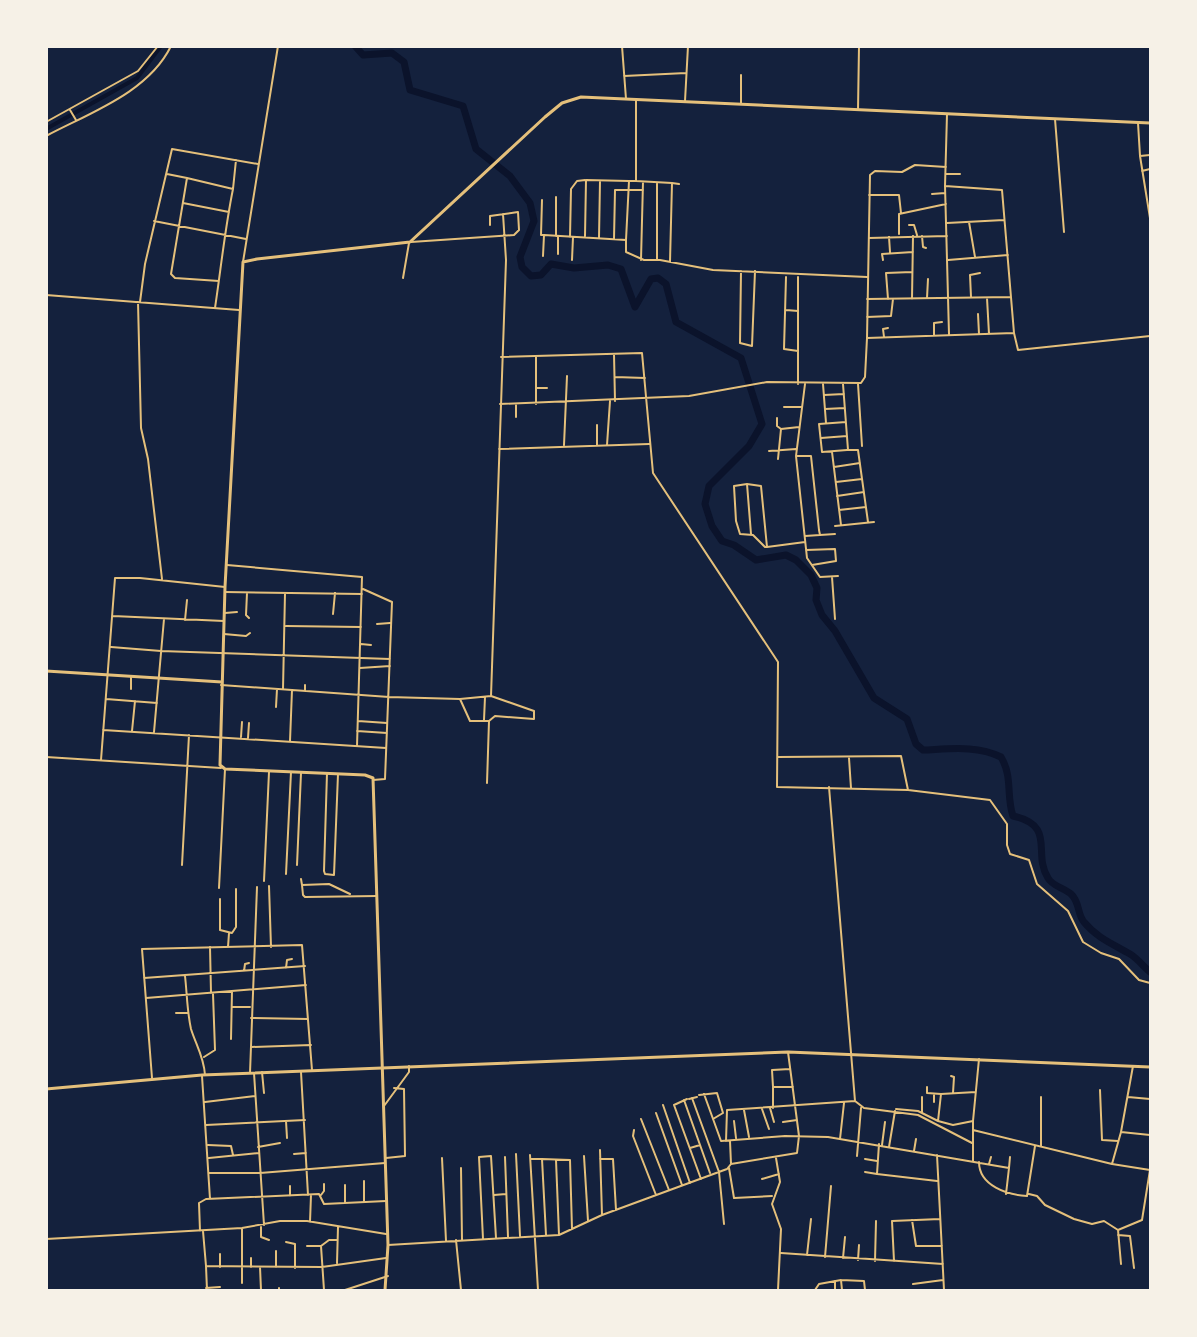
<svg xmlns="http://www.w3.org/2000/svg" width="1197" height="1337" viewBox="0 0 1197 1337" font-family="'PT Sans Narrow',sans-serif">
	<rect width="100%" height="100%" fill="#14213d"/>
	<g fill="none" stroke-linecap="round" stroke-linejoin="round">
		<!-- canal -->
		<path stroke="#0b132b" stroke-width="4" d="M46,129l91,-51 24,-32"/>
		<!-- river -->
		<path stroke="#0b132b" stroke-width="7" d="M355,46l8,9 29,-2 12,9 6,28 53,16 13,43 34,27 20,27 4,18 -14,36 2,10 9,9 10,-1 10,-11 23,4 34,-3 13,4 14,38 16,-28 7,-1 8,6 10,38 65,36 21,66 -13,22 -40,40 -4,18 7,22 10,15 12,4 22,15 30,-5 10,5 15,15 6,13 -1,12 6,15 13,16 39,67 33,21 9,25 7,6c26,-1 54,-5 78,7 12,20 5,39 12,59 44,10 19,37 35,62 4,8 16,10 23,16 9,8 6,20 13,28 13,16 29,22 46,32 7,4 14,13 20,18"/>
		<!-- minor -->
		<path stroke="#e5c07b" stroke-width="2" d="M622,46l4,53
			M624,76l62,-3
			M685,101l3,-55
			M741,104v-29
			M70,110l6,10
			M858,110l1,-64
			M947,114l-2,72 4,148
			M1055,119l9,113
			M46,122l92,-51 20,-25
			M1138,123l2,33 10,62
			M46,136c43,-23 102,-43 125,-90
			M1140,156l10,-1
			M1142,171l8,-2
			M167,174l20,4
			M946,174h14
			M636,181l36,2 -2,79
			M672,183l7,1
			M233,189l3,-29
			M629,190h14
			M932,194l13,-1
			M869,195h30l2,18
			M542,200l-1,35h3
			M183,203l46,9
			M154,221l92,18
			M969,222l6,35
			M947,223l57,-3
			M909,225h5l3,10
			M899,234v-20l47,-10
			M556,236v-39
			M585,236l1,-56 43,1
			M922,236l1,11 3,1
			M570,237l1,-48 6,-8 8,-1
			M889,237l1,15
			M599,238l1,-57
			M869,238l78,-2
			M614,239l1,-49h14
			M626,240l3,-59h7v-81
			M411,242l103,-7 5,-5 -1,-18 -28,4v9
			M558,254v-18
			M543,256l1,-21 82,5v12l18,8h16l53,10 154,7
			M657,259v-76
			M572,260l1,-23
			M641,260l2,-78
			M883,260l-1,-6 31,-2
			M948,260l60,-5
			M243,262l35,-216
			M741,271l-1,72 12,3 3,-75
			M786,277l-2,72 14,2
			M403,278l6,-35
			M46,295l193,15
			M971,297l-1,-22 10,-2
			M927,298l1,-19
			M987,298l2,36
			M867,299l144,-2
			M888,299l-2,-26 26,-1
			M912,299l1,-63
			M138,302l3,126 7,31 14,120
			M140,302l5,-38 27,-115 86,15
			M215,308c6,-40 10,-80 18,-119l-46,-11 -16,96 4,4 44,3
			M786,310l12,1
			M978,314l1,20
			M867,317l24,-1 2,-17
			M1014,333l4,17 132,-14
			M934,335v-12l8,-1
			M884,337l-1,-8 5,-1
			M867,338l3,-163 5,-4 27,1 13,-7 31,2
			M614,354l1,47
			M501,357l141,-4 11,120 125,189 -1,125 131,3 82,10 17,24v21l3,9 19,6 8,24 31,27 15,31 18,11 18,6 20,21 11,3
			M615,377l30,1
			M798,384v-107
			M805,384l-9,72 11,102 13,19 18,-1
			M823,384l3,39
			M843,384l5,66h10l10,72
			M858,384l4,62
			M537,388h10
			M824,395l20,-1
			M500,404l189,-8 78,-14 94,1 4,-6 2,-39 147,-5 -12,-143 -57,-4
			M536,404v-47
			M784,407h17
			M825,409l20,-1
			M516,417v-13
			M777,418v8l4,3
			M846,422l-27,2 3,28 25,-2
			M821,438l26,-2
			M564,445l3,-69
			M597,445v-20
			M607,445l3,-44
			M499,449l150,-5
			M769,451l27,-2
			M832,452l9,73
			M796,456h15l8,74 1,5 -15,1
			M778,459l3,-30 18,-2
			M834,467l26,-4
			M836,482l26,-3
			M747,484l4,50
			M837,496l27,-4
			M839,510l27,-3
			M835,526l39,-4
			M820,535l15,-1
			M767,547l-6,-61 -14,-2 -13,2 2,35 4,13 13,1 12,12h2l38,-5
			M806,550l29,-1 1,12 -24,4
			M227,565l135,12 -5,169
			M832,577l3,42
			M363,589l29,13 -7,177 -12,1
			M225,592l137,2
			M247,593l-1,22 3,3
			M225,613l12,-1
			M333,614l2,-21
			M113,616l111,5
			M185,620l2,-20
			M377,624l13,-1
			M286,626l75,1
			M224,634l22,2 4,-3
			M361,644l10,1
			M111,647l50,4 229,8
			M360,668l30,-2
			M221,685l168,12 71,2 31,-3 43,15v8l-39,-3 -6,5h-19l-10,-22
			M305,685v6
			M131,689v-12
			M283,689l2,-96
			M491,696l15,-436 -3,-46
			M106,699l51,4
			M276,707l1,-18
			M484,720l1,-23
			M358,721l29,2
			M103,730l283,18
			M132,731l3,-30
			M357,731l30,2
			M154,732l10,-113
			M241,737l1,-15
			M248,738l1,-15
			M290,741l2,-51
			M46,757l175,11
			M778,757l123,-1 7,34
			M849,758l2,30
			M101,760l14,-182h25l85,9
			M327,773l-3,98 1,3 9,1 4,-101
			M487,783l2,-62
			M829,787l26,314
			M182,865l7,-130
			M297,865l4,-92
			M286,874l5,-102
			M301,879l1,6
			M264,881l5,-109
			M269,886l2,61
			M219,888l6,-119
			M350,894l-21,-10 -27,1 1,10 2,2 72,-1
			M220,899v31l12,3 4,-6v-38
			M210,947l1,46
			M228,947l1,-14
			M286,968l1,-8 5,-1
			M244,971l1,-7 4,-1
			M185,976c2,17 2,35 6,53 5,16 13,28 14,46
			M144,978l161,-12
			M146,998l160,-13
			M232,1007h18
			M176,1013h12
			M251,1018l57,1
			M231,1039l1,-48
			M251,1047l60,-2
			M204,1057l11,-7 -2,-56
			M1133,1066l-12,66 29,3
			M790,1069l-18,1 1,17h20
			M262,1072l2,21
			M301,1072l7,123
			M250,1073l7,-186
			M254,1073l10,152
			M202,1076l8,123
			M951,1076l3,1 -1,16
			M152,1078l-10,-129 160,-4 10,125
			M773,1087v21
			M927,1087v6l14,1
			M1100,1090l2,50 16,1
			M704,1094l17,47 64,-5 43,1 181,31 -3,26
			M699,1095l18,-2 6,20 -10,6
			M1041,1097v49
			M1128,1097l22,2
			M692,1098l27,74 5,52
			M687,1099l-13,6 27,74
			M689,1099l8,-2
			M684,1100l26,73
			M855,1101l9,7 54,7 54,28
			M205,1102l50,-6
			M934,1102v-8
			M663,1105l27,78
			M384,1106l25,-34v-6
			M770,1108l4,14
			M762,1109l7,20
			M896,1109l22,2 20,10
			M744,1110l5,27
			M922,1112v-15
			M656,1113l26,72
			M641,1119l28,71
			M286,1121l1,17
			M734,1121l2,17
			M973,1121l-20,4 -15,-4 3,-27 35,-2
			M783,1122l14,-2
			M206,1125l99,-5
			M634,1130l-1,6 23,59
			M973,1130l139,34
			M1121,1132l-9,32 38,6
			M840,1139l4,-36
			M726,1141l1,-31 128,-9
			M730,1141l1,23
			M879,1144l-2,30 60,7
			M208,1145l23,1 2,9
			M882,1145l3,-23
			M258,1147l22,-4
			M889,1147l6,-36
			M690,1148l10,-3
			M600,1150l2,65
			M914,1151l2,-12
			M294,1154l12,-1
			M516,1154l4,82
			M530,1155l8,135
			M937,1155l7,135
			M584,1156l4,65
			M857,1156l4,-48
			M505,1157l3,80
			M209,1158l50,-5
			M386,1158l19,-2 -1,-67 -10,-1
			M442,1158l4,83
			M776,1158l4,24 -8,22 9,25 -3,61
			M531,1159h11l4,76
			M542,1159l28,1 2,69
			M600,1159h13l3,51
			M865,1159l12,2
			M556,1160l3,75
			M973,1161v-40l6,-62
			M979,1162c0,24 29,33 48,34l8,-50
			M989,1164l2,-7
			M461,1168l1,72
			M729,1168l5,30 38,-2
			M1009,1168l1,-11
			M865,1172l12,2
			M209,1173h51l125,-10
			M762,1179l17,-5
			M364,1181v21
			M345,1185v18
			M290,1186v10
			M1029,1194l8,2 8,9 29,14 18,5 12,-3 14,9
			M321,1195l3,-4v-7
			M494,1195l12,-1
			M912,1220l4,26h26
			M310,1222l1,-27
			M261,1227v10l8,3
			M242,1228v55
			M200,1231l-1,-28 7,-4 113,-5 5,10 62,-3
			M203,1231l3,35 116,1 64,-9
			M1118,1235l12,1 4,32
			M46,1239l196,-11 38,-7h27l79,13
			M483,1239l-4,-82 12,-1 5,82
			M456,1240l5,50
			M286,1242l9,2v24
			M388,1245l171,-10 43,-20 125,-46 4,-5 66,-11 2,-17 -11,-84
			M307,1246h14
			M781,1253l162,11
			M220,1254v13
			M807,1255l4,-36
			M825,1257l6,-71
			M843,1258l2,-21
			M858,1260l1,-15
			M875,1261l1,-40
			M894,1261l-2,-40 48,-2
			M337,1263l1,-36
			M1121,1264l-3,-34 24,-10 8,-50
			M206,1266l1,24
			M251,1267v-9
			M260,1267l1,23
			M276,1267v-16
			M841,1280l23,1 1,9
			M835,1281v9
			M913,1284l30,-4
			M206,1288l14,-1
			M279,1288v2
			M324,1290l-3,-44 8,-6h8
			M345,1290l43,-14
			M815,1290l4,-6 22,-4 1,10"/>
		<!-- tertiary -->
		<path stroke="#e5c07b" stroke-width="3" d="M46,1089l156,-14 586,-23 362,15"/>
		<!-- secondary -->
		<path stroke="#e5c07b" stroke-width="3" d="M46,671l176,11
			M385,1290l3,-45 -15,-467 -8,-3 -140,-6 -5,-4 5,-178 18,-325 14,-3 153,-17 135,-125 17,-14 19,-6 569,26"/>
	</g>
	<!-- border -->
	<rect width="1197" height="1337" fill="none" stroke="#f6f1e7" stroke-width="96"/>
</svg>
